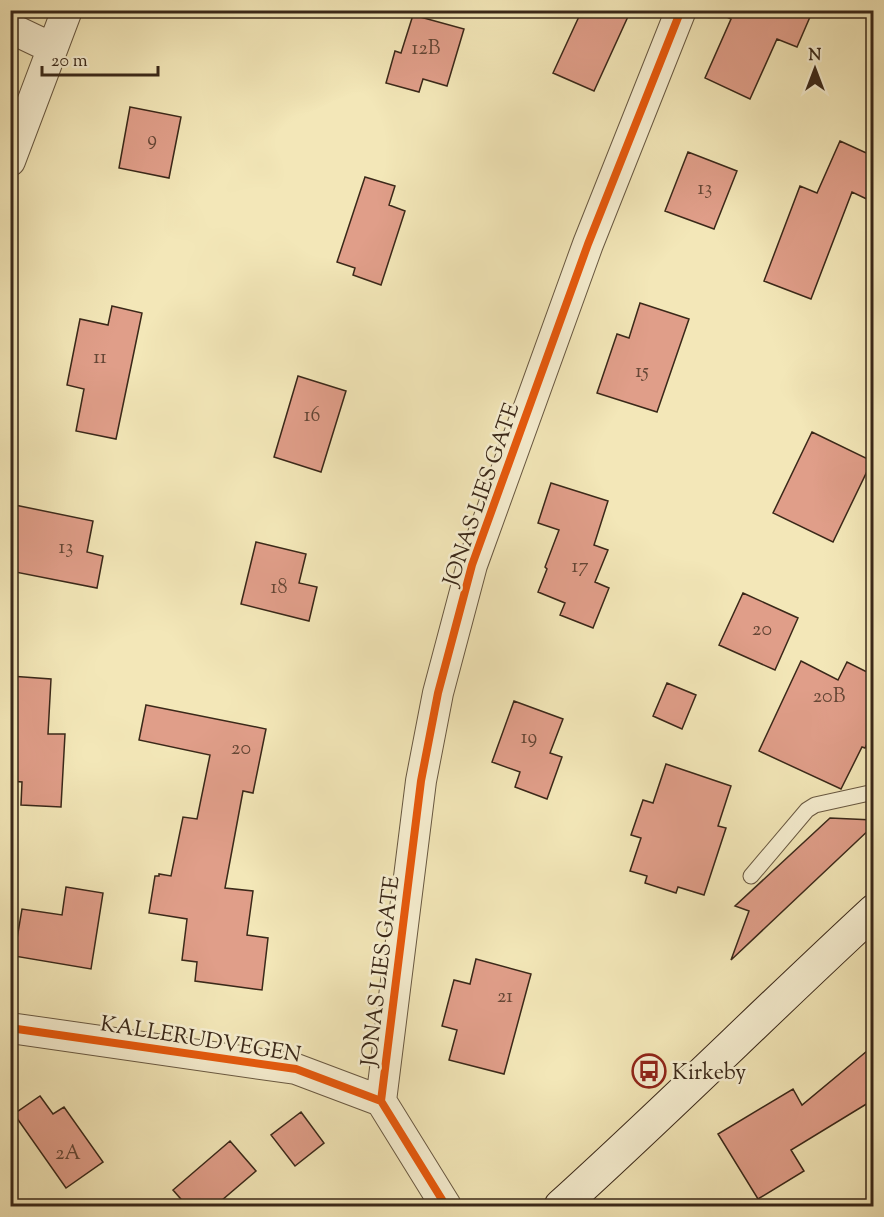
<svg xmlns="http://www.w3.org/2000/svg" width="884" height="1217" viewBox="0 0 884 1217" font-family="'Sorts Mill Goudy',serif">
	<rect width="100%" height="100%" fill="#f3e7b8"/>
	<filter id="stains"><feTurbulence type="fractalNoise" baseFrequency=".00333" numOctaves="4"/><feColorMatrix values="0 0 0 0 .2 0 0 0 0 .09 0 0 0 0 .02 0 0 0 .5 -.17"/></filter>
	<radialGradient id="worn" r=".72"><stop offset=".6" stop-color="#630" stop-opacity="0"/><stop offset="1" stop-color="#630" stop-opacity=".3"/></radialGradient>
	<!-- building -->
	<path fill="#e09e89" stroke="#3a2819" stroke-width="1.5" d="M582,10h49l-37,81 -41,-18z
		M713,10h100l-16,37 -20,-8 -27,60 -45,-21 26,-59z
		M413,15l51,14 -17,57 -24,-7 -4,13 -33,-9 9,-32 6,2z
		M130,107l51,10 -12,61 -50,-10z
		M840,141l33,15v46l-21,-10 -41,107 -47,-18 36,-95 17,7z
		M688,152l49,19 -23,58 -49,-18z
		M365,177l30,9 -6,19 16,6 -24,74 -28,-10 2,-7 -18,-6z
		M640,303l49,16 -32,93 -60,-19 20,-59 12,4z
		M112,306l30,7 -26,126 -40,-8 8,-42 -17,-4 13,-66 28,6z
		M298,376l48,15 -25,81 -47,-15z
		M812,432l60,29 -39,81 -60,-29z
		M551,483l57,18 -14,44 14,5 -13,32 14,6 -16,40 -33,-13 5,-12 -27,-11 9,-23 -2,-2 14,-37 -21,-7z
		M10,504l83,17 -6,31 16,4 -6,32 -87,-17z
		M256,542l50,12 -7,29 18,4 -8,34 -68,-17z
		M743,593l55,25 -23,52 -56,-25z
		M801,661l37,19 9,-18 26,13v56l-8,17 -3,-1 -21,42 -82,-38z
		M10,676l41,3 -3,55h17l-4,73 -40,-2 1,-23 -12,-1z
		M667,683l29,12 -14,34 -29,-13z
		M514,701l49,18 -13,34 12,4 -15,42 -32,-12 5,-15 -28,-10z
		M146,705l120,24 -13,64 -10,-2 -18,97 28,3 -6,44 21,3 -6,52 -67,-9 2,-19 -15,-2 5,-41 -38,-6 6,-37h4v-2l12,2 12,-59 14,2 13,-64 -71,-15z
		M666,764l65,22 -13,40 8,2 -22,67 -26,-8 -2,6 -31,-10 2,-7 -17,-5 11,-33 -10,-3 12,-35 10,3z
		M830,818l43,2v6l-142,134 18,-49 -14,-5z
		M66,887l37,6 -12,76 -77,-13 8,-47 40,6z
		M476,959l55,15 -27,100 -55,-14 8,-30 -15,-4 12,-46 16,4z
		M873,1046v54l-82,50 13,21 -46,28 -40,-65 75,-45 9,16z
		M40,1096l13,18 11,-7 39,55 -37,26 -52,-74z
		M301,1112l23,31 -29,23 -24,-31z
		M230,1141l26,30 -41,35h-28l-14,-16z"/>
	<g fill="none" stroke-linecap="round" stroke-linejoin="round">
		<!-- service casing -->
		<g stroke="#685841" stroke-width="17">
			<path id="service" d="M751,876l56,-66 8,-5 59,-13"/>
		</g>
		<!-- minor casing -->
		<g stroke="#685841" stroke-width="32">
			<path id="minor" d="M10,28l42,20
				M10,161l57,-151
				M10,1028l286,41 85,32
				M446,1206l-65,-105 40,-320 17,-88 34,-128 116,-321 93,-234"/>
		</g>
		<!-- secondary casing -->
		<g stroke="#3a2819" stroke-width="35">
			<path id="secondary" d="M561,1206c106,-96 207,-197 313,-295"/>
		</g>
		<!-- service -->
		<use href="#service" stroke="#f7efd1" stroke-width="15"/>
		<!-- minor -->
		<use href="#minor" stroke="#f7efd1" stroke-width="30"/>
		<!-- secondary -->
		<use href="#secondary" stroke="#f7efd1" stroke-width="33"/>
		<!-- cycleway casing -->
		<g stroke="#f7efd1" stroke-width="11">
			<path id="cycleway" d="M10,1028l286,41 85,32
				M446,1206l-65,-105 40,-320 17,-88 34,-128 116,-321 93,-234"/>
		</g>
		<!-- cycleway -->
		<use href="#cycleway" stroke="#e8590c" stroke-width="8"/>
	</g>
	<!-- icons -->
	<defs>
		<g id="bus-ring" transform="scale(1.725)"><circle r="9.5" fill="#f7efd1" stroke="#8f2418" stroke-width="1.5"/><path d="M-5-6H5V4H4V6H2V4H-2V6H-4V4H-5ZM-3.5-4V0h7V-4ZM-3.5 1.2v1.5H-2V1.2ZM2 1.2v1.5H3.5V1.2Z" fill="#8f2418"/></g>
	</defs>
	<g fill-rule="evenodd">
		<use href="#bus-ring" x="649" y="1071"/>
	</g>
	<g text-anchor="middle" stroke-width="5" stroke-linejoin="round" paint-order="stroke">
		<!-- number labels -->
		<g font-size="20" fill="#644635">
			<text x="426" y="54">12B</text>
			<text x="152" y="145">9</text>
			<text x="705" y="194">13</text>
			<text x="100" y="363">11</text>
			<text x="642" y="377">15</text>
			<text x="312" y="421">16</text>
			<text x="66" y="553">13</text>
			<text x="580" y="572">17</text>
			<text x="279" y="593">18</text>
			<text x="762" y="635">20</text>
			<text x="829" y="702">20B</text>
			<text x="529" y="743">19</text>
			<text x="241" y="754">20</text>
			<text x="505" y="1002">21</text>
			<text x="68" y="1159">2A</text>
		</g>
		<!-- street labels -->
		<g font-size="22" fill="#3a2819" stroke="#f7efd1">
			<text transform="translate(480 494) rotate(-71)" y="8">JONAS LIES GATE</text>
			<text transform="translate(379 971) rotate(-83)" y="8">JONAS LIES GATE</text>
			<text transform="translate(201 1038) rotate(9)" y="8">KALLERUDVEGEN</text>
		</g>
		<!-- poi labels -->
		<g font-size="22" fill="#3a2819" stroke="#f7efd1" text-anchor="start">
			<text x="672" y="1079">Kirkeby</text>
		</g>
	</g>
	<!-- margin -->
	<rect width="884" height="1217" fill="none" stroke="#f3e7b8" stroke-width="36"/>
	<rect x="12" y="12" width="860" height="1193" fill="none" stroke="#3a2819" stroke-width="3"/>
	<rect x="18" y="18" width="848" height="1181" fill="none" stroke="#3a2819" stroke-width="1.5"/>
	<!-- north arrow -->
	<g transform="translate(815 69)" stroke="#f7efd1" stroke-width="4.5" paint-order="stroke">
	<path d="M0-4.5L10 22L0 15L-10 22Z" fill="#3a2819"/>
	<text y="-9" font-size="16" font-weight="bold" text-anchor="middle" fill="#3a2819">N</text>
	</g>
	<!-- scale -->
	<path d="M42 66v9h116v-9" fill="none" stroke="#3a2819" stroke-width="3"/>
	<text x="51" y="66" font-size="18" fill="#3a2819" stroke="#f7efd1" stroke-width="4.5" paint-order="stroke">20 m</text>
	<rect width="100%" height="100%" filter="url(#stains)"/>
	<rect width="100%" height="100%" fill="url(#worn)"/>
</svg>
